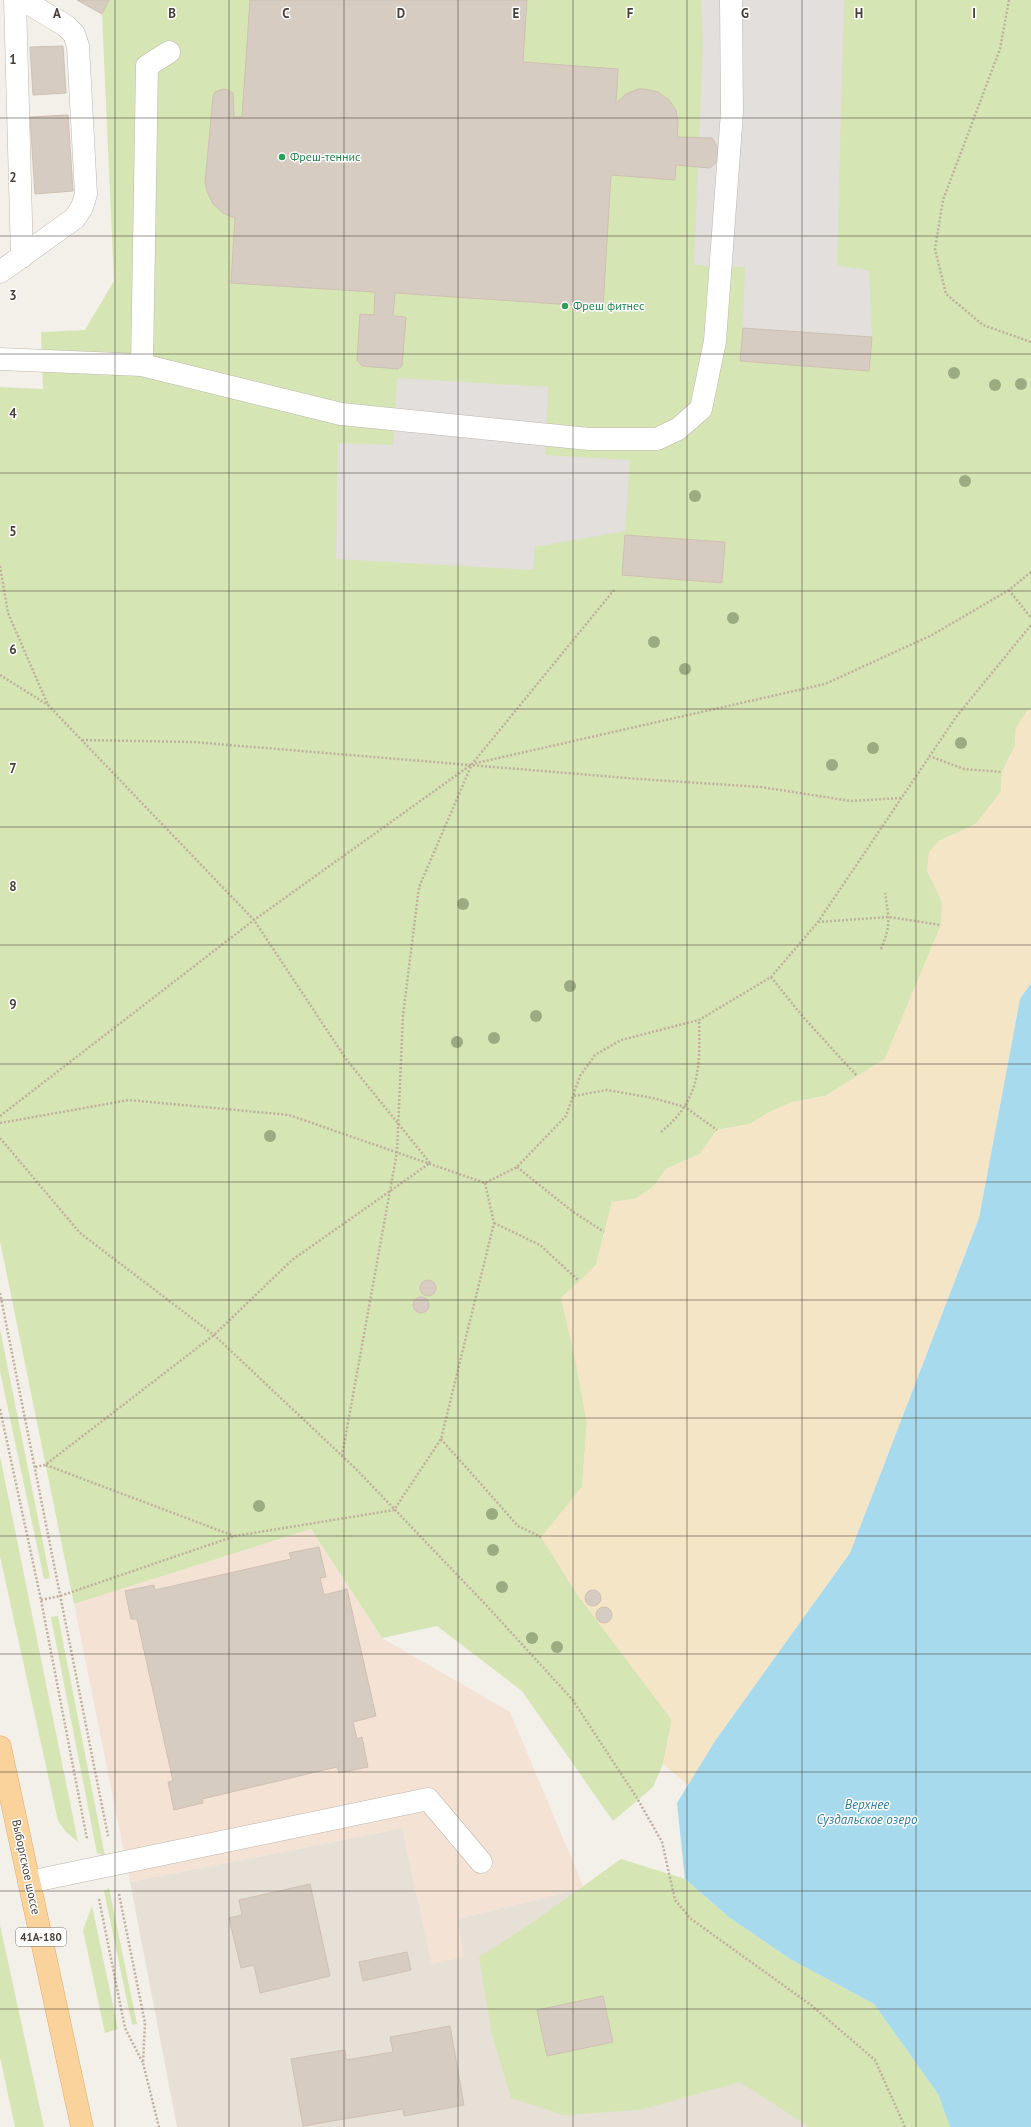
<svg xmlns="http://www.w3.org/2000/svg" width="1031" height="2127" viewBox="0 0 1031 2127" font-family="'PT Sans',sans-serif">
	<rect width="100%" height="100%" fill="#f3efe9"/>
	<!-- residential -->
	<path fill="#e7e0d7" d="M402,1828l30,136 26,-45 126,-31 257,239h-664l-47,-245z"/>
	<!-- commercial -->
	<path fill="#f4e3d5" d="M311,1529l71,109 128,74 74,176 -126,31 6,38 -32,7 -30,-136 -272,54 -56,-278z"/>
	<!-- green -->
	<path fill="#d6e5b4" d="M77,0h954v709l-3,1 -12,18 -1,18 -13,26 -1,19 -8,11 -17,22 -37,17 -12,29 16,33 -2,22 -56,134 -60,37 -33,6 -26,12 -16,10 -33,6 -17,24 -34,15 -13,18 -18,12 -23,3 -16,63 -9,10 -10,93 10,55 -5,64 -40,50 33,54 97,129 -9,44 -10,23 -40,34 -91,-130 -85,-65 -55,12 -71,-109 -237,75 -74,-363v-854l43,2 -2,-57 44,-2 29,-49 -12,-267z
		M0,1329l50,249 -6,1 -44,-208z
		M0,1456l78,386 -12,-10 -8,-11 -58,-265z
		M58,1616l47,240 -8,-3 -46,-236z
		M621,1859l64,20 45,39 60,41 84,45 64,90 12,33h-141l-69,-45 -100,28 -76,5 -53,-17 -19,-63 -13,-78 54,-35z
		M109,1888l28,136 -5,1 -28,-134z
		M92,1906l26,123 -13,4 -22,-103z
		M0,1925l44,202h-29l-15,-70z"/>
	<!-- sand -->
	<path fill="#f5e5c7" d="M1031,709v274l-11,16 -41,218 -129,336 -135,188 -27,44 -25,-21 9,-44 -97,-129 -34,-54 41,-50 5,-64 -10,-55 -16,-70 35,-33 16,-63 23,-3 18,-12 13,-18 34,-15 17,-24 33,-6 16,-10 26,-12 33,-6 60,-37 56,-134 1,-22 -15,-33 2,-18 10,-11 37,-17 17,-22 8,-11 1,-19 13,-26 1,-18 12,-18z"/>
	<!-- parking -->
	<path fill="#e2dfdd" d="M701,0h143l-7,265 32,6 3,66 -129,-9 2,-61 -51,-2 9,-222z
		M397,378l151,9 -3,68 85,5 -5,71 -90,16 -2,23 -197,-11 2,-116 55,2z"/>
	<!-- water -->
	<path fill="#a8daed" d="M1031,983v1144h-81l-12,-33 -64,-90 -84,-45 -60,-41 -45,-39 -8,-76 38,-62 135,-188 129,-335 41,-219z"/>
	<!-- building -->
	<path fill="#d7ccc1" stroke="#cfc0b2" d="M77,0h32l-7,14z
		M250,0h277l-4,62 95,7 -2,34 10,-9 12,-5h7l13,3 11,8 7,10 2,12 -1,15 35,1 6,10 -1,14 -7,6 -34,-3 -1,15 -64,-5 -8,132 -208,-14 -2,23 13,1 -4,49 -4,3 -36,-3 -5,-6 3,-46 14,1 1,-23 -144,-9 4,-65 -12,-5 -10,-9 -6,-13 -2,-8 8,-86 2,-5 7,-3 6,1 5,3 1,24h8z
		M63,46l3,47 -33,2 -3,-48z
		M68,115l5,76 -38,3 -5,-77z
		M743,328l129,9 -3,34 -129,-10z
		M625,535l100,7 -3,41 -100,-8z
		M420 1288a8 8 0 1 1 16 0a8 8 0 1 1-16 0Z
		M413 1305a8 8 0 1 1 16 0a8 8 0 1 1-16 0Z
		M319,1547l7,30 -6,1 4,17 23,-6 29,127 -23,6 4,17 5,-2 6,30 -29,6 -2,-6 -135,32 1,4 -29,7 -6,-28 5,-1 -36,-162h-6l-6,-28 29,-6 1,5 136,-31 -2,-6z
		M585 1598a8 8 0 1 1 16 0a8 8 0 1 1-16 0Z
		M596 1615a8 8 0 1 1 16 0a8 8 0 1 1-16 0Z
		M310,1884l20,92 -70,17 -6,-28 -13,3 -12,-50 13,-3 -3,-15z
		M407,1952l4,18 -48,11 -4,-19z
		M603,1996l10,46 -66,14 -10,-46z
		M450,2026l14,79 -60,11 -1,-7 -100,17 -12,-67 54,-9 1,10 47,-8 -3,-15z"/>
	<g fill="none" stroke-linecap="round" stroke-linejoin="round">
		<!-- minor casing -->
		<g stroke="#beb5ac" stroke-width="23">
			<path id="minor" d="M15,0l7,257
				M0,272l75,-54 7,-11 4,-13 -8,-148 -4,-12 -8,-8 -43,-26
				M0,359l142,6 199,49 248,25h68l21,-10 23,-20 14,-68 17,-229 -1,-112
				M142,365l5,-299 22,-14
				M29,1882l399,-83 53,63"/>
		</g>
		<!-- major casing -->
		<g stroke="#deac6c" stroke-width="23">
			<path id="major" d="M0,1747l82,380"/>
		</g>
		<!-- path -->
		<path stroke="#c0af9d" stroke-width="2.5" stroke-dasharray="2 2" stroke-linecap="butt" d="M1009,0l-9,49 -57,151 -8,49 11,45 37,31 48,17
			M0,566l8,47 40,92 206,215 92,139 84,104 -138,97 -78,75 -169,130 -10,2
			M1009,590l22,28
			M0,675l48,30
			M82,740l111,2 446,37 122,8 90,14 50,-3
			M929,756l35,13 38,3
			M818,922l71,-5 52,8
			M881,949c10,-24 8,-30 4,-56
			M771,977l33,41 53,58
			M574,1096l33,-6 46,8 32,9 32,23
			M0,1116l254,-196 218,-156 353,-80 107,-49 77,-45 22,-18
			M0,1123l129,-23 160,15 196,68 32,-16 49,-51 14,-40 15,-21 26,-15 78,-20 72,-43 47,-55 138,-205 75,-92
			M661,1132c40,-33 39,-65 38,-112
			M0,1138l80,95 134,102 142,134 130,136 86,94 65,99 25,44 13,58 16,19 120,86 64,55 30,67
			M517,1167l55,44 32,21
			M494,1223l46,22 39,36
			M0,1293l108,543
			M0,1409l41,191 46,239
			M441,1439l77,87 23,11
			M342,1456l55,-304 6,-137 16,-128 53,-123 142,-174
			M46,1465l188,71
			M41,1600l19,-4 175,-60 159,-26 47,-71 53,-216 -9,-40
			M119,1894l26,129 -2,40 16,64
			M99,1899l26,129 18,35"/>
		<!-- minor -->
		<use href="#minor" stroke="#fff" stroke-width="22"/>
		<!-- major -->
		<use href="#major" stroke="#f9d29c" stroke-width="22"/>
	</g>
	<!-- trees -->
	<g fill="#9bac82">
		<circle cx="954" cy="373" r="6"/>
		<circle cx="1021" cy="384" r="6"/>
		<circle cx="995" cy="385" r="6"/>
		<circle cx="965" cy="481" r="6"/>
		<circle cx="695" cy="496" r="6"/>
		<circle cx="733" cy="618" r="6"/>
		<circle cx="654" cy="642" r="6"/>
		<circle cx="685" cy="669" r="6"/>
		<circle cx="961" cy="743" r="6"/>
		<circle cx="873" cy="748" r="6"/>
		<circle cx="832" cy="765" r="6"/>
		<circle cx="463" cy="904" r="6"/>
		<circle cx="570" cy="986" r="6"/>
		<circle cx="536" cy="1016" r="6"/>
		<circle cx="494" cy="1038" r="6"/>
		<circle cx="457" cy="1042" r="6"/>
		<circle cx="270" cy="1136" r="6"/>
		<circle cx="259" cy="1506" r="6"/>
		<circle cx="492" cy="1514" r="6"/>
		<circle cx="493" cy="1550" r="6"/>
		<circle cx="502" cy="1587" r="6"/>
		<circle cx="532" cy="1638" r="6"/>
		<circle cx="557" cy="1647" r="6"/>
	</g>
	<!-- grid -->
	<path fill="none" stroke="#473f37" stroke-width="1" stroke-opacity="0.55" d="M115,0v2127M229,0v2127M344,0v2127M458,0v2127M573,0v2127M687,0v2127M802,0v2127M916,0v2127M0,118h1031M0,236h1031M0,354h1031M0,473h1031M0,591h1031M0,709h1031M0,827h1031M0,945h1031M0,1064h1031M0,1182h1031M0,1300h1031M0,1418h1031M0,1536h1031M0,1654h1031M0,1772h1031M0,1891h1031M0,2009h1031"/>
	<!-- markers -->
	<g fill="#2e9e5b" stroke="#fff" stroke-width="1.5">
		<circle cx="282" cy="157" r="4"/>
		<circle cx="565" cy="306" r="4"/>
	</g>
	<g text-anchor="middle" stroke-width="3" stroke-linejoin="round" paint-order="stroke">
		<!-- shield labels -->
		<rect fill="#fff" stroke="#7e7973" stroke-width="1" x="16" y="1928" width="50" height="18" rx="3"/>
		<g font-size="11" font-weight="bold" fill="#473f37">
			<text x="41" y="1941">41А-180</text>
		</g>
		<!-- leisure labels -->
		<g font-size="12" fill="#27864d" stroke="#fff" text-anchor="start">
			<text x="290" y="161">Фреш-теннис</text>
			<text x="573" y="310">Фреш фитнес</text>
		</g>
		<!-- street labels -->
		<g font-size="12" fill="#473f37" stroke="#fff">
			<text transform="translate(26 1867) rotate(78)" y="4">Выборгское шоссе</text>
		</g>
		<!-- water labels -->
		<g font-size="13" font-style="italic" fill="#317f9e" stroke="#fff">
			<text x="867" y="1809">Верхнее<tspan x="867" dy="15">Суздальское озеро</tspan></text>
		</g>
	</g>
	<g font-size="13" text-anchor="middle" font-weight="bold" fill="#473f37" stroke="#fff" stroke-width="3" stroke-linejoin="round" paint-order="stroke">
		<text x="57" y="18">A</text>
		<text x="172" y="18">B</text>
		<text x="286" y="18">C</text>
		<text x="401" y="18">D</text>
		<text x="516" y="18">E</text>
		<text x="630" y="18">F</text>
		<text x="745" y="18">G</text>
		<text x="859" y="18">H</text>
		<text x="974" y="18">I</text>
		<text x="13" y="64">1</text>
		<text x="13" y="182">2</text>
		<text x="13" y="300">3</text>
		<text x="13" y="418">4</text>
		<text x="13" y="536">5</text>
		<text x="13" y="654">6</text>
		<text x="13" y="773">7</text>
		<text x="13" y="891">8</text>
		<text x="13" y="1009">9</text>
	</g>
</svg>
